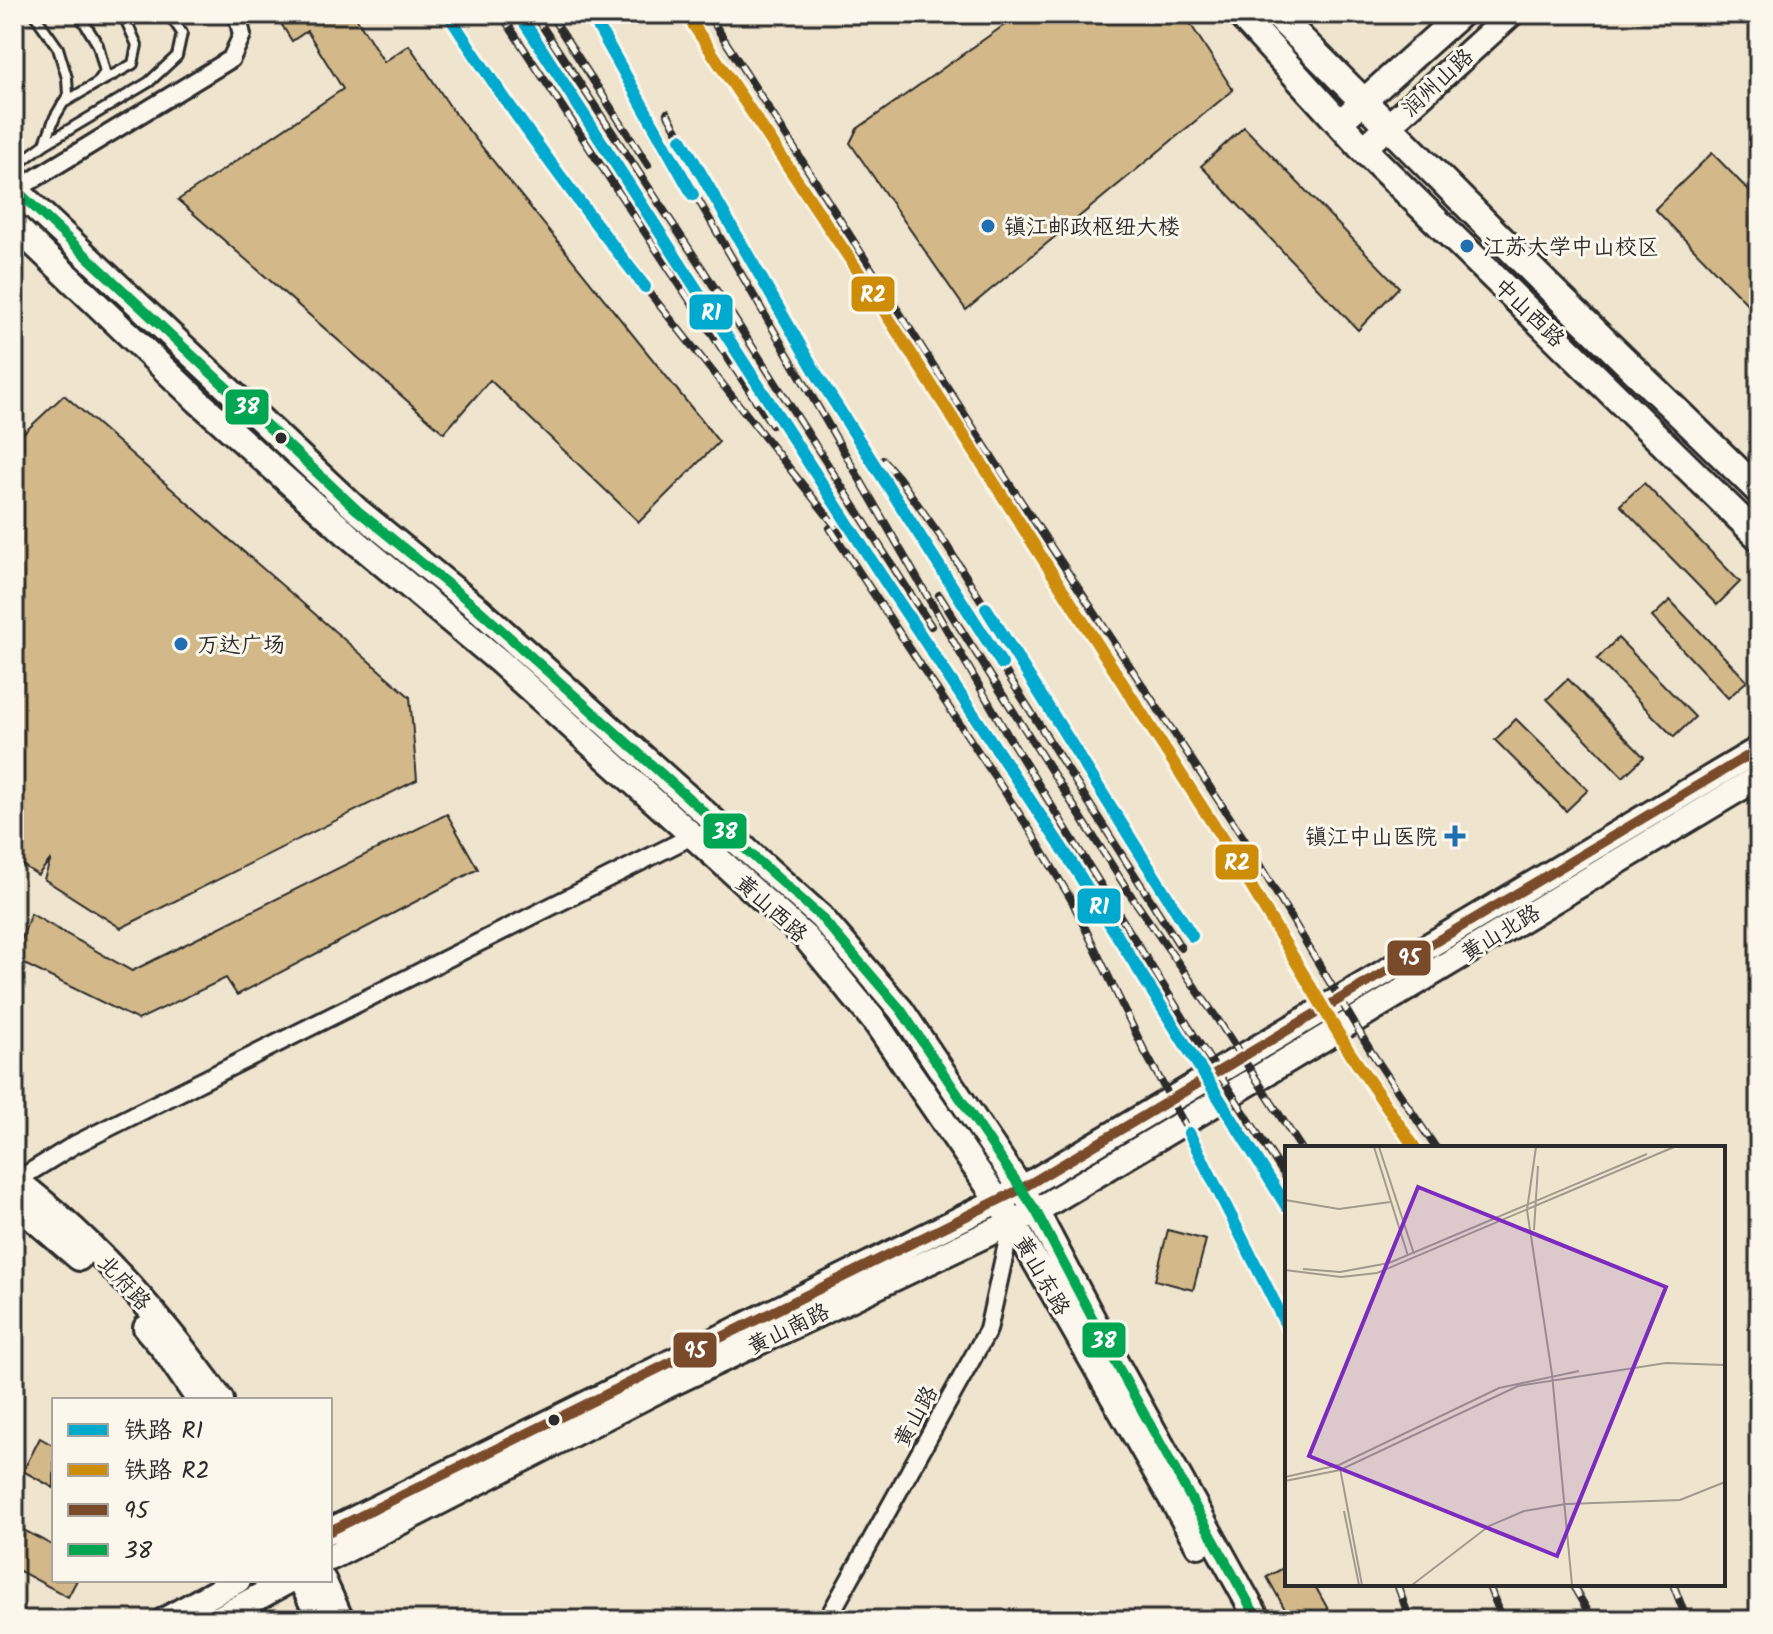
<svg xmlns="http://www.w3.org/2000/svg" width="1773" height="1634" viewBox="0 0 1773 1634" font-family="Kalam,'LXGW WenKai TC',sans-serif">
	<rect width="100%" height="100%" fill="#efe4ce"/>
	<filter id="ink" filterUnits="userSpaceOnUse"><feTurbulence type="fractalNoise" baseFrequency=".0125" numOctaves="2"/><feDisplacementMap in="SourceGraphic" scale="16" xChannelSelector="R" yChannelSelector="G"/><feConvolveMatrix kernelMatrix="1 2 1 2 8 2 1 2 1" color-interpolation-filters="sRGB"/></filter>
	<g filter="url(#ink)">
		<!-- building -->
		<path fill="#d3b989" stroke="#2b2b2b" stroke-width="2" d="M275,14h79l30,48 25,-17 44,66 266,331 -80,80 -149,-142 -46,53 -266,-233 165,-111 -36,-58 -15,10z
			M1020,14h164l49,76 -267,220 -116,-167 7,-14z
			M1244,127l155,160 -41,43 -157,-164z
			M1712,153l47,48v115l-104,-107z
			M64,395l346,302 7,83 -296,148 -77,-49 7,-20 -13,16 -24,-15v-418z
			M1644,483l96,99 -23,23 -97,-100z
			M1670,600l77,81 -19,17 -76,-81z
			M1618,638l77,79 -21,20 -77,-78z
			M1568,679l76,78 -21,20 -76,-78z
			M1516,719l72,71 -22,21 -71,-71z
			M447,814l31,55 -241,126 -11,-17 -88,42 -124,-61 17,-45 101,57z
			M1168,1230l38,10 -13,50 -38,-10z
			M40,1438l14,8v42l-31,-17z
			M14,1525l40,21v34h23l-9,17 -54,-29z
			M1287,1566v18h27l20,36h-43l-24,-43z"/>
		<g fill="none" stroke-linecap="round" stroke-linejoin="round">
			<!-- lane casing -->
			<g stroke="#2b2b2b" stroke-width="14">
				<path id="lane" d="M34,14l24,34 9,30 1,17 -13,22 -10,26
					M100,82l33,-18 4,-19 -14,-31
					M65,102l32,-19 8,-11 -7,-27 -19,-31
					M14,167l31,-23 104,-62 28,-26 5,-23 -13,-19"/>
			</g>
			<!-- street casing -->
			<g stroke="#2b2b2b" stroke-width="22">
				<path id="street" d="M16,190l215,-131 11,-24 -5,-21
					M14,1186l3,-6 57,-35 618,-309
					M827,1620l161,-290 24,-109"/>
			</g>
			<!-- secondary casing -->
			<g stroke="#2b2b2b" stroke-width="30">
				<path id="secondary" d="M1339,123l122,-109
					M1363,149l148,-135
					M14,188l343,322 120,98 344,309 80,93 135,201 80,152 142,257
					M14,225l184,176 150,134 151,126 307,277 70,85 136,198 186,324
					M14,1179c81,62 148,138 207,221
					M14,1202l65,56
					M146,1328l18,21 35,51
					M330,1531l691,-342 738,-440
					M330,1558l330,-169 376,-178 723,-434
					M301,1580l19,40
					M323,1580l18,40
					M165,1620l73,-40
					M216,1620l74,-40"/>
			</g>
			<!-- primary casing -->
			<g stroke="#2b2b2b" stroke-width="32">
				<path id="primary" d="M1240,14l123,135 396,388
					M1276,14l279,279 204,198"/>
			</g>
			<!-- lane -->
			<use href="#lane" stroke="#fbf7ec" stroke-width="8"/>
			<!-- street -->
			<use href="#street" stroke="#fbf7ec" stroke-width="16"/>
			<!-- secondary -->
			<use href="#secondary" stroke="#fbf7ec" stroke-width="24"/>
			<!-- primary -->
			<use href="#primary" stroke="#fbf7ec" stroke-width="26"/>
			<!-- rail casing -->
			<g stroke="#2b2b2b" stroke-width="8">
				<path id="rail" d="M448,14l59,92 75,102 259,325 -9,-14
					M501,14l271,411
					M519,14l360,558 189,285 219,350
					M534,14l168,254 229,358
					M550,14l98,151
					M591,14l416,720 187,301 93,144
					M708,14l291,454 245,371 128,214 64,95
					M667,113l152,265 362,570
					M883,460l16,18 46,65 247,393
					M830,528l200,302 42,71 72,149 62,114 81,163
					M939,595l193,302 86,123 83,128
					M1397,1584l13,36
					M1488,1584l15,36
					M1572,1584l21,36
					M1673,1584l14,36"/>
			</g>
			<!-- rail -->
			<use href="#rail" stroke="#fbf7ec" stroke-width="5" stroke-dasharray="15" stroke-linecap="butt"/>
			<!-- bus-1 casing -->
			<g stroke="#fbf7ec" stroke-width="16">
				<path id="bus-1" d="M330,1531l691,-342 738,-440"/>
			</g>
			<!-- bus-2 casing -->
			<g stroke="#fbf7ec" stroke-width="16">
				<path id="bus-2" d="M14,188l343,322 120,98 344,309 80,93 135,201 80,152 142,257"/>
			</g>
			<!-- bus-1 -->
			<use href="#bus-1" stroke="#7a4b2a" stroke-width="10"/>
			<!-- bus-2 -->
			<use href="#bus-2" stroke="#00a651" stroke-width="10"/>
			<!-- rail-1 casing -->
			<g stroke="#fbf7ec" stroke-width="18">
				<path id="rail-1" d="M448,14c61,95 127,184 197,273
					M519,14l360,558 189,285 219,350
					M591,14l102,181
					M681,139l138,239 183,286
					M986,608l206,328
					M1189,1133l98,194"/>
			</g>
			<!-- rail-2 casing -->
			<g stroke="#fbf7ec" stroke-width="18">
				<path id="rail-2" d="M686,14l182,272 361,563 121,204 65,95"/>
			</g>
			<!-- rail-1 -->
			<use href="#rail-1" stroke="#00a9ce" stroke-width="12"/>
			<!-- rail-2 -->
			<use href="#rail-2" stroke="#ce8d09" stroke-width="12"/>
		</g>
	</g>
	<!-- markers -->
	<g fill="#1f6fb2" stroke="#fbf7ec" stroke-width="3">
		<circle cx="988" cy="226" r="8"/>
		<circle cx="1467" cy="246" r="8"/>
		<circle cx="181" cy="644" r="8"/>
		<path d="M1451 824h8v8h8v8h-8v8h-8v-8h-8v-8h8z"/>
	</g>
	<g fill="#2b2b2b" stroke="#fbf7ec" stroke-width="3">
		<circle cx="281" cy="438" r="7"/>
		<circle cx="554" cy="1420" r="7"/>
	</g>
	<g text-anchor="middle" stroke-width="6" stroke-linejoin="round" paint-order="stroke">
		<!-- street labels -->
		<g font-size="22" fill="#2b2b2b" stroke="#fbf7ec">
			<text transform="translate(1437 82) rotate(-43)" y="8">润州山路</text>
			<text transform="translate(1530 312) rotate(44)" y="8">中山西路</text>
			<text transform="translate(772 908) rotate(42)" y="8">黄山西路</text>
			<text transform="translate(1500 932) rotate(-31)" y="8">黄山北路</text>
			<text transform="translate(1043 1275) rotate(60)" y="8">黄山东路</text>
			<text transform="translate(125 1282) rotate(47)" y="8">北府路</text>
			<text transform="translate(788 1328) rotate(-26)" y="8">黄山南路</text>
			<text transform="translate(915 1416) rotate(-61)" y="8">黄山路</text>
		</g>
		<!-- poi labels -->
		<g font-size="22" fill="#2b2b2b" stroke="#fbf7ec" text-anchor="start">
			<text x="1004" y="234">镇江邮政枢纽大楼</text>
			<text x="1483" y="254">江苏大学中山校区</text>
			<text x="197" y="652">万达广场</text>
			<text x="1437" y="844" text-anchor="end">镇江中山医院</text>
		</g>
	</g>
	<!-- overview -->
	<g transform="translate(1285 1146)">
		<rect width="440" height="440" fill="#efe4ce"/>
		<path fill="none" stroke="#a19a8d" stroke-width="2" d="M89,1l34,109M94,1l35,107M251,1l-9,63 25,164 20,211M0,54l54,9 51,-7M249,84l4,-64M18,123l37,3 49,-9 258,-109M0,124l56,7 36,-4 297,-126M55,322l22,117M0,331l54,-12 160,-77 80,-17M0,335l55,-11 178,-84 148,-23 59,2M59,365l15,74M127,439l77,-59 35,-15 42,-7 114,-4 45,-18"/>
		<path fill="#7b2cbf" fill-opacity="0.15" stroke="#7b2cbf" stroke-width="4" d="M133,41l248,100 -109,269 -248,-100z"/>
		<rect width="440" height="440" fill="none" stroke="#2b2b2b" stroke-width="4"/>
	</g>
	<g stroke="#fbf7ec" stroke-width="3">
		<rect x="850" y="275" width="46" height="38" rx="8" fill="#ce8d09"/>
		<rect x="688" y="293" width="46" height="38" rx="8" fill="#00a9ce"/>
		<rect x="224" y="388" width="46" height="38" rx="8" fill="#00a651"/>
		<rect x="702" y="812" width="46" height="38" rx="8" fill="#00a651"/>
		<rect x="1214" y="843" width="46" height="38" rx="8" fill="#ce8d09"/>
		<rect x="1076" y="887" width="46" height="38" rx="8" fill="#00a9ce"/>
		<rect x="1386" y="939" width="46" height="38" rx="8" fill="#7a4b2a"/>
		<rect x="1081" y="1321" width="46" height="38" rx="8" fill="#00a651"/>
		<rect x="672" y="1331" width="46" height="38" rx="8" fill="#7a4b2a"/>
	</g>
	<g font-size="22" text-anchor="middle" font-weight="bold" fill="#fff">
		<text x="873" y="302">R2</text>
		<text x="711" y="320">R1</text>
		<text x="247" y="414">38</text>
		<text x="725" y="839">38</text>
		<text x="1237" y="870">R2</text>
		<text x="1099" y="914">R1</text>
		<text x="1409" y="965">95</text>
		<text x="1104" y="1348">38</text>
		<text x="695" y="1358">95</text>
	</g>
	<!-- margin -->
	<rect width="1773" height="1634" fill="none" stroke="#fbf7ec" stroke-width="48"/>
	<rect x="24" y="24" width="1725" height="1586" fill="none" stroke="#2b2b2b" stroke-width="3" filter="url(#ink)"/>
	<!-- legend -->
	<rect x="52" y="1398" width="280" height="184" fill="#fbf7ec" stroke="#a8a59f" stroke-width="2"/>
	<rect x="68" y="1424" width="40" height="12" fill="#00a9ce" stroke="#a8a59f" stroke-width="2"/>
	<text x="124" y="1438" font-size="24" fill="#2b2b2b">铁路 R1</text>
	<rect x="68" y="1464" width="40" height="12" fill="#ce8d09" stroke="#a8a59f" stroke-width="2"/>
	<text x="124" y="1478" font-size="24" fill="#2b2b2b">铁路 R2</text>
	<rect x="68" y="1504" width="40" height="12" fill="#7a4b2a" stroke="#a8a59f" stroke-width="2"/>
	<text x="124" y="1518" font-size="24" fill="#2b2b2b">95</text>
	<rect x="68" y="1544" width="40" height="12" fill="#00a651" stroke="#a8a59f" stroke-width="2"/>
	<text x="124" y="1558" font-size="24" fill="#2b2b2b">38</text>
</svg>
